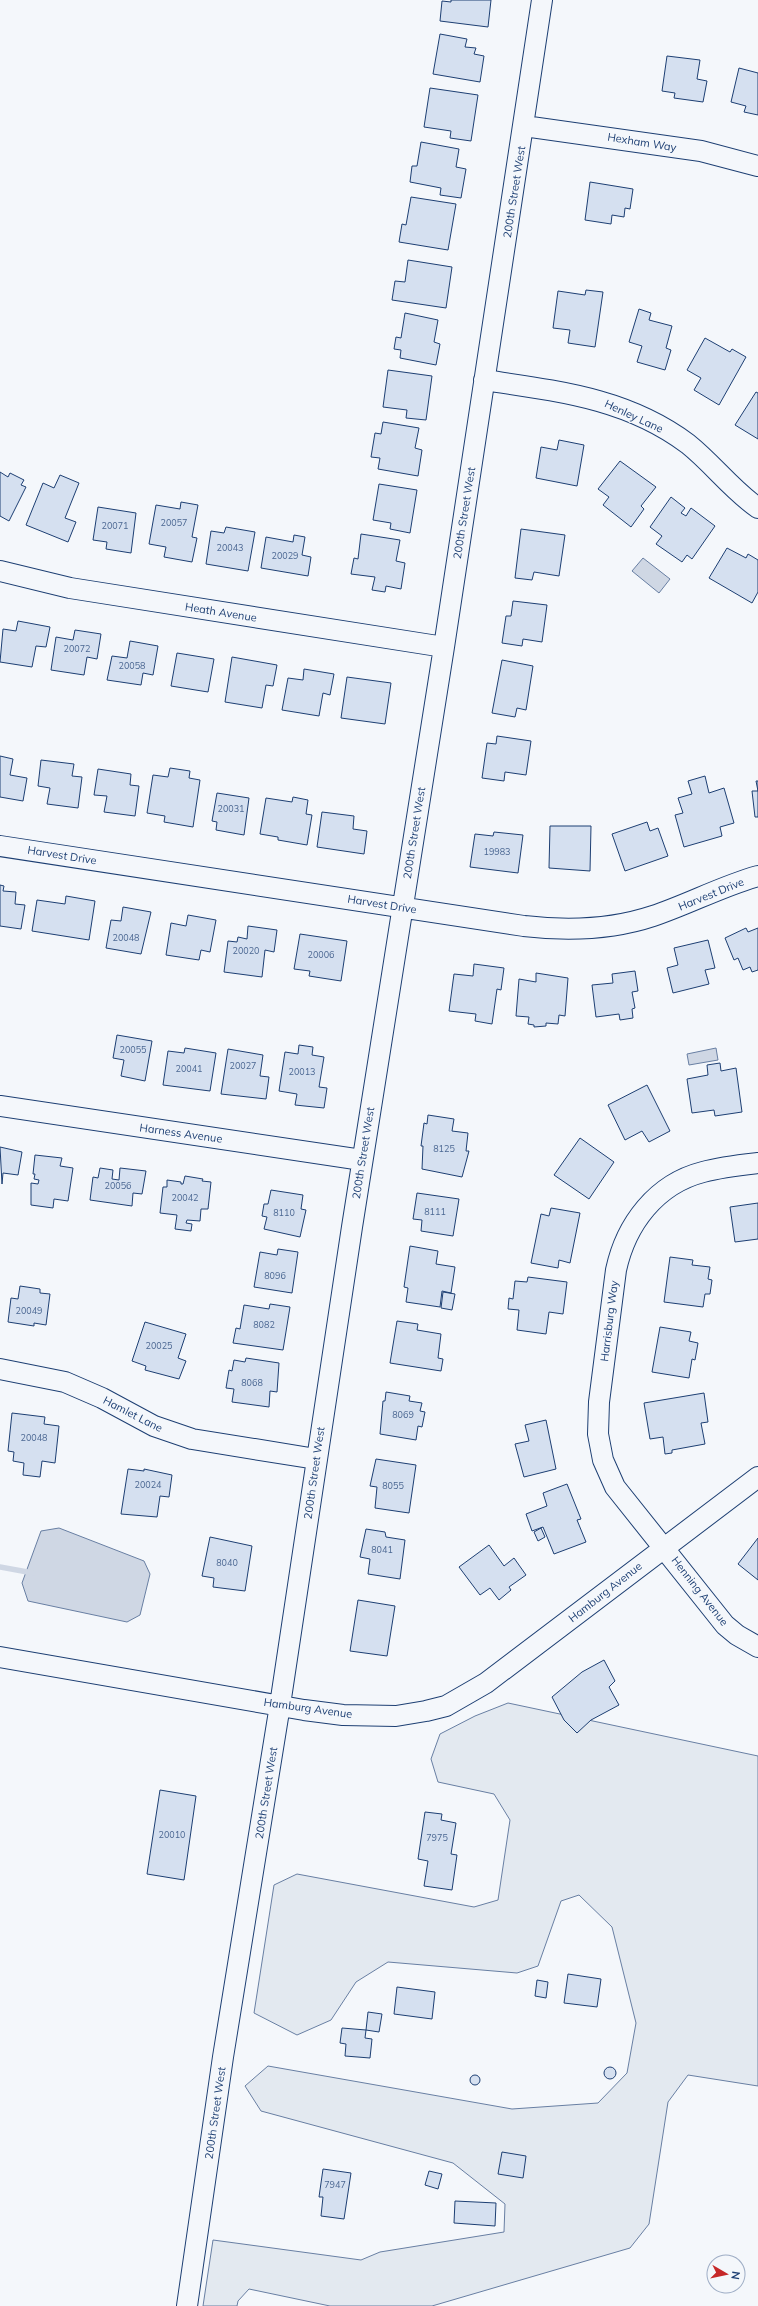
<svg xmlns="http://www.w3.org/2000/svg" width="758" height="2306" viewBox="0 0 758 2306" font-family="Mulish,sans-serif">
	<rect width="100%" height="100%" fill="#f4f7fb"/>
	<!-- green -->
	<path fill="#e3e9f0" stroke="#687fa3" d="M508,1703l250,53v330l-70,-11 -20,27 -19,122 -19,24 -198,58h-102l-81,-17 -11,12 -1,5h-34l10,-66 148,20 19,-8 124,-20 1,-28 -52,-41 -192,-52 -16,-25 23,-20 244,43 86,-6 29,-30 9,-50 -24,-96 -33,-32 -18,6 -23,65 -21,7 -129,-11 -32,20 -25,38 -34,15 -43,-22 20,-128 23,-11 177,33 24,-7 12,-80 -16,-26 -56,-12 -7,-23 9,-25 35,-18z"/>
	<!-- water -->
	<path fill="#cfd7e4" stroke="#687fa3" d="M643,558l27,21 -11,14 -27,-22z
		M716,1048l2,12 -29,5 -2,-11z
		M59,1528l85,33 6,13 -10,41 -13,7 -99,-21 -6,-18 19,-52z"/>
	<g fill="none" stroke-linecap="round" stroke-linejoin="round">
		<!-- stream -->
		<path stroke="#cfd7e4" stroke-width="5.5" d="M0,1567l33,6"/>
	</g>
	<!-- building -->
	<path fill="#d5e0f0" stroke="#1d3f73" d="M451,0h40l-3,27 -48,-6 2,-20 9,1z
		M440,34l27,5 -2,8 11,1 -2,6 10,2 -4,26 -47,-8z
		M667,56l33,4 -3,19 10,2 -4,21 -29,-4 1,-5 -13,-2z
		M739,68l19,5v42l-14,-3 2,-6 -15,-4z
		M430,88l48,7 -7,46 -21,-3 1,-7 -27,-4z
		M421,142l38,7 -3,18 10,2 -5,29 -21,-3 1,-7 -31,-6 2,-16h5z
		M590,182l43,7 -3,20 -5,-1 -1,9 -12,-2 -1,9 -26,-4z
		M411,197l45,7 -8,46 -49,-8 3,-18 4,1z
		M408,260l44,7 -6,41 -54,-8 3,-19 10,1z
		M586,290l17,2 -8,55 -27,-4 2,-13 -17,-2 5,-37 27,4z
		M639,309l12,4 -2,7 23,6 -6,22 5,2 -6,20 -28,-8 5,-16 -13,-4z
		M405,313l33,7 -4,22 6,2 -4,21 -36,-7 1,-8 -7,-1 2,-12 5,1z
		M705,338l25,14 2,-3 14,8 -27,48 -25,-15 7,-12 -14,-8z
		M388,370l44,6 -6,44 -20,-2 1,-8 -24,-3z
		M756,392l2,1v46l-23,-14z
		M383,422l36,6 -4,20 7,2 -4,26 -40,-7 2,-11 -9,-1 4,-24 6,1z
		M559,440l25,5 -7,41 -41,-8 5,-31 16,3z
		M620,461l36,26 -15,19 3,3 -13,18 -28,-22 6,-8 -11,-8z
		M0,472l8,5 2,-4 14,7 -3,5 5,2 -17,34 -9,-5z
		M60,475l19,8 -14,35 11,4 -8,20 -42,-17 17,-42 11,5z
		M379,484l38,6 -7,43 -20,-4 1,-6 -18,-3z
		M671,497l14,11 -4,5 5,3 5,-8 24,18 -23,33 -5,-4 -5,7 -26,-18 6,-8 -12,-9z
		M181,502l17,3 -6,32 5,1 -5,24 -28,-5 2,-10 -17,-3 7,-39 24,4z
		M98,507l38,6 -5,40 -25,-4 1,-7 -14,-2z
		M226,527l29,5 -7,39 -42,-7 5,-33 13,2z
		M521,529l44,6 -6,41 -25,-4 -2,8 -17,-2z
		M361,534l39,6 -4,21 9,2 -4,26 -15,-3 -1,6 -13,-2 3,-13 -24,-3 3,-16 4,1z
		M294,535l11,2 -3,18 9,2 -3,19 -47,-8 5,-31 27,5z
		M727,548l19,10 2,-4 10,6v32l-6,11 -43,-25z
		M513,601l34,4 -5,37 -19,-3 -1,7 -20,-3 4,-27h5z
		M18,621l32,6 -4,20 -10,-1 -4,21 -32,-5 3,-33 13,2z
		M75,630l26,4 -4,25 -10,-2 -3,18 -33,-5 5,-33 17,3z
		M130,641l28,5 -5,29 -10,-2 -2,12 -34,-5 5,-24 15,2z
		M177,653l37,6 -6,33 -37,-6z
		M232,657l45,8 -4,21 -7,-1 -4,23 -37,-6z
		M502,660l31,6 -7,44 -9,-2 -2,9 -23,-4z
		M304,669l30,5 -4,21 -7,-2 -4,23 -37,-6 6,-32 15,2z
		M347,677l44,6 -6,41 -44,-6z
		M497,736l34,5 -5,34 -21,-3 -1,9 -22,-3 5,-35 9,1z
		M0,756l13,3 -3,16 17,3 -4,23 -23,-4z
		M41,760l33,4 -2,12 10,1 -4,31 -31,-4 3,-16 -12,-2z
		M170,768l20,3 -1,7 11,2 -7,47 -29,-5 1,-6 -18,-3 6,-38 15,2z
		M98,769l33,5 -1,11 9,1 -4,30 -31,-4 3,-16 -13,-1z
		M705,776l4,17 15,-5 10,35 -14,4 2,9 -38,11 -9,-32 8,-2 -5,-15 14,-4 -4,-13z
		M756,781h2v36h-3l-3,-26h6z
		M217,793l32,5 -5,37 -28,-5 1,-8 -5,-1z
		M293,797l15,3 -2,14 6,1 -5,30 -29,-5v-3l-18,-3 6,-36 26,4z
		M322,812l32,4 -1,13 14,2 -3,23 -47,-7z
		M647,822l3,9 8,-3 10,28 -43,15 -13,-37z
		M550,826h41l-1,45 -41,-3z
		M494,832l29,3 -5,38 -48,-6 5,-33 18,2z
		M0,885l4,1 -1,5 13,1 -1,12 10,1 -4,24 -21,-3z
		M66,896l29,5 -6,39 -57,-9 5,-31 28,4z
		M123,907l28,5 -10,42 -35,-6 5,-28 10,1z
		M188,915l28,5 -6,32 -9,-2 -2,10 -33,-5 5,-32 15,3z
		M248,926l29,4 -3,22 -9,-2 -3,27 -38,-5 4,-31 9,1 1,-5 9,2z
		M746,928l2,4 10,-4v42l-6,2 -2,-5 -7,3 -5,-12 -4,2 -9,-22z
		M300,934l47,7 -6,40 -32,-5 1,-5 -16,-2z
		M708,940l7,28 -10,2 4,14 -36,9 -6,-25 11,-3 -4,-17z
		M474,964l30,4 -3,22 -4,-1 -5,35 -17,-3 1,-7 -27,-3 5,-37 19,2z
		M635,971l3,20 -6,1 3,16 -3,1 1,9 -13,2 -1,-6 -23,3 -4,-32 21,-2 -1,-9z
		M536,973l32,5 -3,38 -6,-1 -1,9 -12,-1v3l-12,1v-2l-6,-1 1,-7 -13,-1 3,-37 17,3z
		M117,1035l35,6 -7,40 -24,-5 3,-16 -11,-2z
		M299,1045l14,2 -1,8 12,2 -5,30 8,1 -3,20 -29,-3 2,-11 -18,-3 6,-39 13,2z
		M185,1048l31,5 -6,38 -47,-6 5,-34 16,2z
		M228,1049l35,6 -3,21 9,1 -3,22 -45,-5z
		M720,1063l1,8 15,-3 6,44 -27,4 -1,-6 -22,3 -5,-34 21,-4 -1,-10z
		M647,1085l23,46 -21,11 -7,-11 -17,9 -17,-35z
		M428,1115l26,4 -2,12 16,2 -2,18h3l-7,26 -40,-8 1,-23h-2l3,-23 3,1z
		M580,1138l34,24 -25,37 -35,-24z
		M0,1147l22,5 -4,23 -15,-2 -1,11z
		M35,1155l27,3 -2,8 13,2 -5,33 -14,-2 -1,9 -22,-3v-22l7,1 1,-4 -5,-1 1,-5h-2z
		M100,1168l13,2 -1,9 7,1 1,-12 26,3 -4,23 -9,-1 -1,13 -42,-6 3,-23 5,1z
		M185,1176l18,3 -1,2 9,1 -3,27h-7l-1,12 -13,-1 -1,3 6,1 -1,7 -16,-2 2,-14 -17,-2 3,-26h4v-7l14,2v2h2z
		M271,1190l32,5 -2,14 5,1 -6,27 -36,-8 3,-12 -5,-1 2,-12h4z
		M417,1193l42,6 -6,37 -32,-5 1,-11 -9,-1z
		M758,1203v36l-23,3 -5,-35z
		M551,1208l29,5 -10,50 -11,-3 -1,8 -27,-5 10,-49 8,2z
		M410,1246l28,5 -2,13 19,3 -4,26 -9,-2 -2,16 -34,-5 2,-14 -4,-1z
		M278,1249l20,3 -6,41 -38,-6 6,-35 17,3z
		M670,1257l23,3 -1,5 18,2 -2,12 4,1 -2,14h-5l-2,13 -39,-5z
		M528,1277l39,5 -4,32 -14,-2 -3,22 -29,-4 2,-20 -11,-1 1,-11 4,1 2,-18 12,1z
		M20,1286l20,3v4l10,1 -4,31 -12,-2v3l-26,-4 3,-24 7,1z
		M443,1292l12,2 -3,16 -11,-2z
		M270,1304l20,3 -7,43 -50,-7 3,-15 4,1 4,-24 25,4z
		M397,1321l21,3 -1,6 24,4 -3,24 5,1 -2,12 -51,-8z
		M145,1322l41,12 -8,24 8,3 -7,18 -34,-9 1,-4 -14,-5z
		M660,1327l31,5 -2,9 9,2 -3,17 -3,-1 -3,19 -37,-6z
		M246,1358l33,5 -2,29 -7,-1 -1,16 -37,-5 2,-13 -8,-1 3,-18 3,1 2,-11 11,2z
		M386,1392l24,4 -1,5 13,2 -2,8 5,1 -3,15 -4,-1 -2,14 -36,-6 3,-33h2z
		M704,1393l4,29 -7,1 4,21 -33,6v3l-7,1 -2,-17 -13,2 -6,-36z
		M12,1413l33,4 -1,7 15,2 -4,37 -13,-2 -2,16 -17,-2 1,-12 -11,-2 1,-9 -6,-1z
		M546,1420l10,49 -32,8 -9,-33 14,-3 -4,-16z
		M376,1459l40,6 -7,48 -34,-5 2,-21 -7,-1z
		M128,1469l16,2v-2l28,6 -3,22 -9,-1 -3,21 -36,-3z
		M567,1484l14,35 -4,1 9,22 -32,12 -11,-27 -11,4 -6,-17 21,-8 -4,-13z
		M541,1528l4,9 -7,4 -4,-9z
		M366,1529l19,3 1,5 19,3 -5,39 -32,-5 2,-15 -10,-2z
		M210,1537l42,9 -7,45 -32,-4 1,-9 -12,-2z
		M758,1538v42l-20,-16z
		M489,1545l15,21 10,-8 12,17 -17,12 2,3 -12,10 -9,-12 -10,7 -21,-28z
		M358,1600l37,6 -8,50 -37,-5z
		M604,1660l11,21 -6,6 10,18 -28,15 -14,13 -13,-13 -12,-23 30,-25z
		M160,1790l36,6 -12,84 -37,-6z
		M425,1812l17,2 -1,6 15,3 -5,31 6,1 -5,35 -28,-4 4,-25 -10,-2z
		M568,1974l33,5 -4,28 -33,-4z
		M537,1980l11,2 -2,16 -11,-2z
		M397,1987l38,5 -3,27 -38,-5z
		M368,2012l14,2 -3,18 -13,-2z
		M342,2028l24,2 -1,8 7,1 -2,19 -25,-2 1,-12 -6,-1z
		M604 2073a6 6 0 1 1 12 0a6 6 0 1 1-12 0Z
		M470 2080a5 5 0 1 1 10 0a5 5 0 1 1-10 0Z
		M502,2152l24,4 -3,22 -25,-4z
		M323,2169l28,4 -7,46 -23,-3 2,-19h-4z
		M429,2171l13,3 -4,15 -13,-4z
		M455,2201l41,2 -1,23 -41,-3z"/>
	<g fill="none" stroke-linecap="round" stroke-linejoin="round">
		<!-- minor casing -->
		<g stroke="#1d3f73" stroke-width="22">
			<path id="minor" d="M524,126l177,25 57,15
				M484,380c73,11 143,18 204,64 25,20 44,46 70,64
				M0,571l70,17 374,59
				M0,846l524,80c43,5 87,4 129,-10 36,-12 69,-30 105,-40
				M0,1106l362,54
				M758,1163c-18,2 -37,4 -55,9 -47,12 -77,52 -87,98l-17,132 -1,32 5,26 12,27 110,138 12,10 21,12
				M0,1369l65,13 37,16 52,28 38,13 124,20
				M0,1657l304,53 39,5 53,1 30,-5 20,-5 40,-23 272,-206
				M187,2306l36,-249 57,-352 72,-478 92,-580 98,-647"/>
		</g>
		<!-- minor -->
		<use href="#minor" stroke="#f4f7fb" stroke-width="20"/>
	</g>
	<g text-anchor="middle" stroke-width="3" stroke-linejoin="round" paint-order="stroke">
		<!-- number labels -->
		<g font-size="9" fill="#4b6792">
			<text x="174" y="526">20057</text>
			<text x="115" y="529">20071</text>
			<text x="230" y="551">20043</text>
			<text x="285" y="559">20029</text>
			<text x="77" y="652">20072</text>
			<text x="132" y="669">20058</text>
			<text x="231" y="812">20031</text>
			<text x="497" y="855">19983</text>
			<text x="126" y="941">20048</text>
			<text x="246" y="954">20020</text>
			<text x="321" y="958">20006</text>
			<text x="133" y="1053">20055</text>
			<text x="243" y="1069">20027</text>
			<text x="189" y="1072">20041</text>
			<text x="302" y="1075">20013</text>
			<text x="444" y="1152">8125</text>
			<text x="118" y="1189">20056</text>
			<text x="185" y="1201">20042</text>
			<text x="435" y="1215">8111</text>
			<text x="284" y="1216">8110</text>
			<text x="275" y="1279">8096</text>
			<text x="29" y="1314">20049</text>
			<text x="264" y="1328">8082</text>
			<text x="159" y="1349">20025</text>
			<text x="252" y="1386">8068</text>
			<text x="403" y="1418">8069</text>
			<text x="34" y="1441">20048</text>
			<text x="148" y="1488">20024</text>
			<text x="393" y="1489">8055</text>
			<text x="382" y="1553">8041</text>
			<text x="227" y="1566">8040</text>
			<text x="172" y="1838">20010</text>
			<text x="437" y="1841">7975</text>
			<text x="335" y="2188">7947</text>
		</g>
		<!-- street labels -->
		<g font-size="11" fill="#1d3f73" stroke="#f4f7fb">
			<text transform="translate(642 142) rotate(9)" y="4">Hexham Way</text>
			<text transform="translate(514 192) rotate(-81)" y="4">200th Street West</text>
			<text transform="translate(634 416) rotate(25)" y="4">Henley Lane</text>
			<text transform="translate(464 513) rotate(-81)" y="4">200th Street West</text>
			<text transform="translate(221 612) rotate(9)" y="4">Heath Avenue</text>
			<text transform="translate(414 833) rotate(-81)" y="4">200th Street West</text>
			<text transform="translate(62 855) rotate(9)" y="4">Harvest Drive</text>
			<text transform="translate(711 894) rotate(-22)" y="4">Harvest Drive</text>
			<text transform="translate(382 904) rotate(9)" y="4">Harvest Drive</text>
			<text transform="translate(181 1133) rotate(8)" y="4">Harness Avenue</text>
			<text transform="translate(363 1153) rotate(-81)" y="4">200th Street West</text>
			<text transform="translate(609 1321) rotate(-83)" y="4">Harrisburg Way</text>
			<text transform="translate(133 1414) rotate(27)" y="4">Hamlet Lane</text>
			<text transform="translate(314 1473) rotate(-82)" y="4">200th Street West</text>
			<text transform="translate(700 1591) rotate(52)" y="4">Henning Avenue</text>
			<text transform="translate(605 1592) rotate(-38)" y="4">Hamburg Avenue</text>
			<text transform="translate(308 1708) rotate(8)" y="4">Hamburg Avenue</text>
			<text transform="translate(266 1793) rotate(-81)" y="4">200th Street West</text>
			<text transform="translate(215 2113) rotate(-82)" y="4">200th Street West</text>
		</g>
	</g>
	<!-- north arrow -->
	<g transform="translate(726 2274) rotate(99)"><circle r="19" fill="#f4f7fb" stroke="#9eadc5"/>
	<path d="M0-3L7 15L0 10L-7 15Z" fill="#c62828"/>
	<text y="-6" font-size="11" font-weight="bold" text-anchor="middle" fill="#1d3f73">N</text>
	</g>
</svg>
